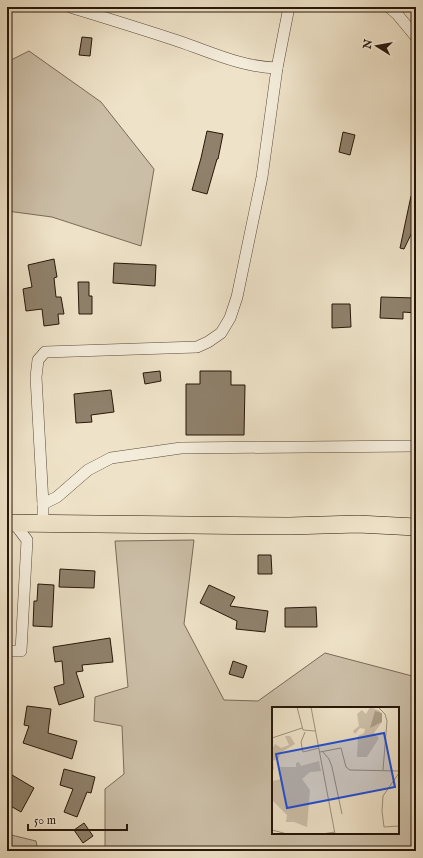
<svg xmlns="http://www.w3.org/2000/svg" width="423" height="858" viewBox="0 0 423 858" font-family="'IM FELL English',serif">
	<rect width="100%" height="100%" fill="#eee2c8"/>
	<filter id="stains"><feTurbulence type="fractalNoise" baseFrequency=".005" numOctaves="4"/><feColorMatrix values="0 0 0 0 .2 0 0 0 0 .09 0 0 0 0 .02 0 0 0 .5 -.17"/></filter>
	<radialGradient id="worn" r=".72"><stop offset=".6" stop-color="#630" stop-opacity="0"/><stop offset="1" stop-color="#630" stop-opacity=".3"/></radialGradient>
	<!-- green -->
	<g fill="#ccbfa8" stroke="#7a6b58" fill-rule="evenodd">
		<path d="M29,51L101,102L154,169L141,246L52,217L7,211V62Z"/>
		<path d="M194,540L184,624L224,700L258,701L325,653L416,677V851H178L170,847H105V789L124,774L122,726L94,721L95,697L128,687L115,541ZM273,708H398V833H273Z"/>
		<path d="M7,834L36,841L38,851H7Z"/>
	</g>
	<!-- building -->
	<g fill="#8f816c" stroke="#281709">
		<path d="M82,37L92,38L90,56L79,55Z"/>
		<path d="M207,131L223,134L218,159H217L207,194L192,190L201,158Z"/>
		<path d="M343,132L355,135L350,155L339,152Z"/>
		<path d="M411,196H416V224L404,249L400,248Z"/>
		<path d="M54,259L57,277L54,278L56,297H61L64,314H58L59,324L44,326L42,309L26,311L23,289L32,287L28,265Z"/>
		<path d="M114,263L156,265L155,286L113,283Z"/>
		<path d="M78,282H89V296H92V314H79Z"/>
		<path d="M381,297L416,298V313L403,312V319L380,318Z"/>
		<path d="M332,304H350L351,327L332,328Z"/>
		<path d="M160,371L161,381L145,384L143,373Z"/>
		<path d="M200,371H231V385H245L244,435H186V384H200Z"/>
		<path d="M111,390L114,412L91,415L92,422L76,423L74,394Z"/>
		<path d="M258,555H271L272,574H258Z"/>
		<path d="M60,569L95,571L94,588L59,587Z"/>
		<path d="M38,584L54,585L52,627L33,626L34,601H37Z"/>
		<path d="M209,585L235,597L230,606L268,611L265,632L236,629L237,621L200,603Z"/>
		<path d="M316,607L317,627H285V608Z"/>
		<path d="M110,638L113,662L82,665L83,671L76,672L84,697L59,705L54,687L64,684L62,661L55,662L53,647Z"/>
		<path d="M233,661L247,666L243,678L229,674Z"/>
		<path d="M27,706L51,709L48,733L77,741L72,759L23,743L29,726L24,725Z"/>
		<path d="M64,769L95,777L91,793L87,792L77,817L64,812L73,789L60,785Z"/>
		<path d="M7,772L34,788L21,812L7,804Z"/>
		<path d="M84,823L93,836L83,843L74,830Z"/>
	</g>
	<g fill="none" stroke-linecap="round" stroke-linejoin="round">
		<defs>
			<g id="street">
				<path d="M70,7C106,18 142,29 178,41C211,52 241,67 277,68"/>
				<path d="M389,7L397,14L416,37"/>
				<path d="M43,504L57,497L88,470L111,458L181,448L416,446"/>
				<path d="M43,523V504L36,377L38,360L45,352L197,347L208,342L221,333L230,318L237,297L262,177L277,68L289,7"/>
				<path d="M7,651H21L27,540L14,523"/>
			</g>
			<path id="primary" d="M7,523L289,526L358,524L416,527"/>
		</defs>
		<!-- street casing -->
		<use href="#street" stroke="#5a4a39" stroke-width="12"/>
		<!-- primary casing -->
		<use href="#primary" stroke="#281709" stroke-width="18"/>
		<!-- street -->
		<use href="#street" stroke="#f4ecdb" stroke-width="11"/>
		<!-- primary -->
		<use href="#primary" stroke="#eee2c8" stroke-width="17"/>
	</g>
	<!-- overview -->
	<g transform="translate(272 707)">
		<rect width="127" height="127" fill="#eee2c8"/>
		<path d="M98,0L108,4L104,18L110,15L102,26L107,31L95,50H85L86,29L92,26L93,22L88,21L83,27L81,24L87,19L85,7L90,3L94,7ZM13,29H18L23,37L8,46L7,51L1,54L2,62L0,63V43L3,37L9,41L17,38ZM47,54L49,64L38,65L30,72L38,83L35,120L22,115H14L15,108L0,93V74L9,72L8,60H24V56L27,55L29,59Z" fill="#ccbfa8"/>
		<path d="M103,4L110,6V15L98,21Z" fill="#ab9d87"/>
		<path fill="none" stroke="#9f917c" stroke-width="1" d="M25,0L31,23L43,24M39,0L63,127M106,0L113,7L115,14L111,63M33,25L29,35L31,45L47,41M0,31L30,21M50,44L57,52L60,60L70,107M48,45L69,41L74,60L78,63L127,64M127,66L111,89L110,104L112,120L127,119M0,123L15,127M50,127L63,125"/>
		<path fill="#1d4ed8" fill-opacity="0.15" stroke="#1d4ed8" stroke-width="2" d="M112,26L123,80L15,101L4,47Z"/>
		<rect width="127" height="127" fill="none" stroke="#281709" stroke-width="2"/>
	</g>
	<!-- margin -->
	<rect width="423" height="858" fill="none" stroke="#eee2c8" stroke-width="24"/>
	<rect x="8" y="8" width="407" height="842" fill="none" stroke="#281709" stroke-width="2"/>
	<rect x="12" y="12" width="399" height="834" fill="none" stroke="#281709"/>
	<!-- north arrow -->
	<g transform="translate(377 46) rotate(281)" stroke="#f4ecdb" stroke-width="3" paint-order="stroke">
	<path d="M0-3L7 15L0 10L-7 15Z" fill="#281709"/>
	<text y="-6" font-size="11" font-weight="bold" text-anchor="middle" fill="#281709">N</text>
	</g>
	<!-- scale -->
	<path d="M28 824v6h99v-6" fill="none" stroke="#281709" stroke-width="2"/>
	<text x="34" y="824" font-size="12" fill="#281709" stroke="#f4ecdb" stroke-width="3" paint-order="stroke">50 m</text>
	<rect width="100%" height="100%" filter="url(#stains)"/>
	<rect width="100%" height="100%" fill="url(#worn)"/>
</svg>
